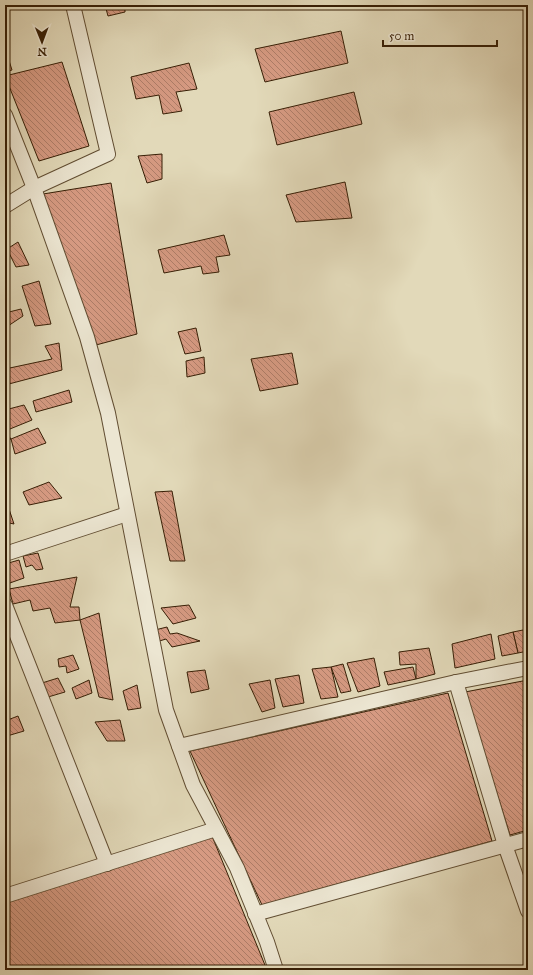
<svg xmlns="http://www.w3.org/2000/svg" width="533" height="975" viewBox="0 0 533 975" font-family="'IM FELL Great Primer',serif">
	<defs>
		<pattern id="building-back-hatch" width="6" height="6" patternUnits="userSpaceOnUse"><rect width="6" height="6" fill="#d69a82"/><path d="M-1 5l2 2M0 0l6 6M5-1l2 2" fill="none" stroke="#ae7d68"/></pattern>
	</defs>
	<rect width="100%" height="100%" fill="#e2d9b9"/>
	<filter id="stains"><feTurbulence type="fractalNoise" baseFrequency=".005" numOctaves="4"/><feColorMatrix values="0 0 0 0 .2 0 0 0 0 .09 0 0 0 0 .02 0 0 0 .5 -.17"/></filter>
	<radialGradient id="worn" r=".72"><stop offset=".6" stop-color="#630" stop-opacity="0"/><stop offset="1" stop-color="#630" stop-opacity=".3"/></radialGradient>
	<!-- building -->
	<g fill="url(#building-back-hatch)" stroke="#361e05">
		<path d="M105,5H125V12L108,16Z"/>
		<path d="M341,31L348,63L265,82L255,49Z"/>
		<path d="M5,48L12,70L5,72Z"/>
		<path d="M62,62L89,146L39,161L5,76Z"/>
		<path d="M189,63L197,89L176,92L182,111L163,114L159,95L136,99L131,77Z"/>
		<path d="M354,92L362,124L277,145L269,112Z"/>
		<path d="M162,154V179L147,183L138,156Z"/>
		<path d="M345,182L352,218L296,222L286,195Z"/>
		<path d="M111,183L137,334L96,345L43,194Z"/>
		<path d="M224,235L230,255L216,257L219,272L203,274L201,266L164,273L158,250Z"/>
		<path d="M18,242L29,265L16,267L7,249Z"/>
		<path d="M39,281L51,324L35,326L22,286Z"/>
		<path d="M21,309L23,316L5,328V313Z"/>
		<path d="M196,328L201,351L185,354L178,332Z"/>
		<path d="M59,343L62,370L5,385V369L52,359L45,346Z"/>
		<path d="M292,353L298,384L260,391L251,359Z"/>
		<path d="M204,357L205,373L187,377L186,361Z"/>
		<path d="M69,390L72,402L36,412L33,401Z"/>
		<path d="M24,405L32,420L5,431V410Z"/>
		<path d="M38,428L46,443L15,454L11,439Z"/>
		<path d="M5,431L11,439L5,441Z"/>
		<path d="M49,482L62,498L29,505L23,492Z"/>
		<path d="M172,491L185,561H170L155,492Z"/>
		<path d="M5,500H6L14,524L5,522Z"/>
		<path d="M38,553L43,569L36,570L32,565L26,567L23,556Z"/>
		<path d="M19,560L24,578L7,584L5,577V564Z"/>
		<path d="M77,577L70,607H79L80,620L55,623L50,608L33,611L30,600L13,604L9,589Z"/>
		<path d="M189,605L196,618L173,624L161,608Z"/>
		<path d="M99,613L113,700L99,697L80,620Z"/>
		<path d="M167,627L170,634L177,633L200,641L172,647L166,639L156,642L155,630Z"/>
		<path d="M528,629V651L518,653L513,632Z"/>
		<path d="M513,632L518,653L502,656L498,636Z"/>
		<path d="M491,634L495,659L455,668L452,644Z"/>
		<path d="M429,648L435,674L416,679V664L400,665L399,652Z"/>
		<path d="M73,655L79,669L67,673L66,666L59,667L58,659Z"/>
		<path d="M374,658L380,686L358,692L347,663Z"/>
		<path d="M343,664L351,691L341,693L331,667Z"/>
		<path d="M331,667L338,697L321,699L312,669Z"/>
		<path d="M413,667L416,679L388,685L384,672Z"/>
		<path d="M205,670L209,689L191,693L187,672Z"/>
		<path d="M299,675L304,703L283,707L275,679Z"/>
		<path d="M58,678L65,692L48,697L42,683Z"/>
		<path d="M89,680L92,693L76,699L72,688Z"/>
		<path d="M270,680L275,708L262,712L249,684Z"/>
		<path d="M528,680V830L510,835L465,692Z"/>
		<path d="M137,685L141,708L128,710L123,691Z"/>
		<path d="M448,693L492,841L262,905L190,751Z"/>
		<path d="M18,716L24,731L7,736L5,731V721Z"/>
		<path d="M120,720L125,741H107L95,722Z"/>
		<path d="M212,836L267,970H5V901Z"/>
	</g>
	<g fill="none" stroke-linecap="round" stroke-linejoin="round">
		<defs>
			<g id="street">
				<path d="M5,115L34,188L87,337L108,413L166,710L193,785L237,868L267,942L276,970"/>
				<path d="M5,206L34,188L108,154L73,5"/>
				<path d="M5,554L127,514"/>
				<path d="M5,605L107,864"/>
				<path d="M456,682L505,845L528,911"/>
				<path d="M179,746L456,682L528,668"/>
				<path d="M5,896L216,829"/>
				<path d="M255,914L528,839"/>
			</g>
		</defs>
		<!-- street casing -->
		<use href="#street" stroke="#614d32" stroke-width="16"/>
		<!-- street -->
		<use href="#street" stroke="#ece6d2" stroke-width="14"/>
	</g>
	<!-- margin -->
	<rect width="533" height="975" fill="none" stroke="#e2d9b9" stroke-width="20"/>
	<rect x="6" y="6" width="521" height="963" fill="none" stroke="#361e05" stroke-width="2"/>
	<rect x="10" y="10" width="513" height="955" fill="none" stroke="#361e05"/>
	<!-- north arrow -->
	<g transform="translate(42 42) rotate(179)" stroke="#ece6d2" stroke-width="3" paint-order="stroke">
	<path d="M0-3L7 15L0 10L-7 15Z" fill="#361e05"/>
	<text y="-6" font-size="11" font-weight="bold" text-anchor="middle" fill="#361e05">N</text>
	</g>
	<!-- scale -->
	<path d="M383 40v6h114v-6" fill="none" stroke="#361e05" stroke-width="2"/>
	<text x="389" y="40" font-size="12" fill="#361e05" stroke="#ece6d2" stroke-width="3" paint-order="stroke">50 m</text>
	<rect width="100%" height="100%" filter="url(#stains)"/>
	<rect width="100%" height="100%" fill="url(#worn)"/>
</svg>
